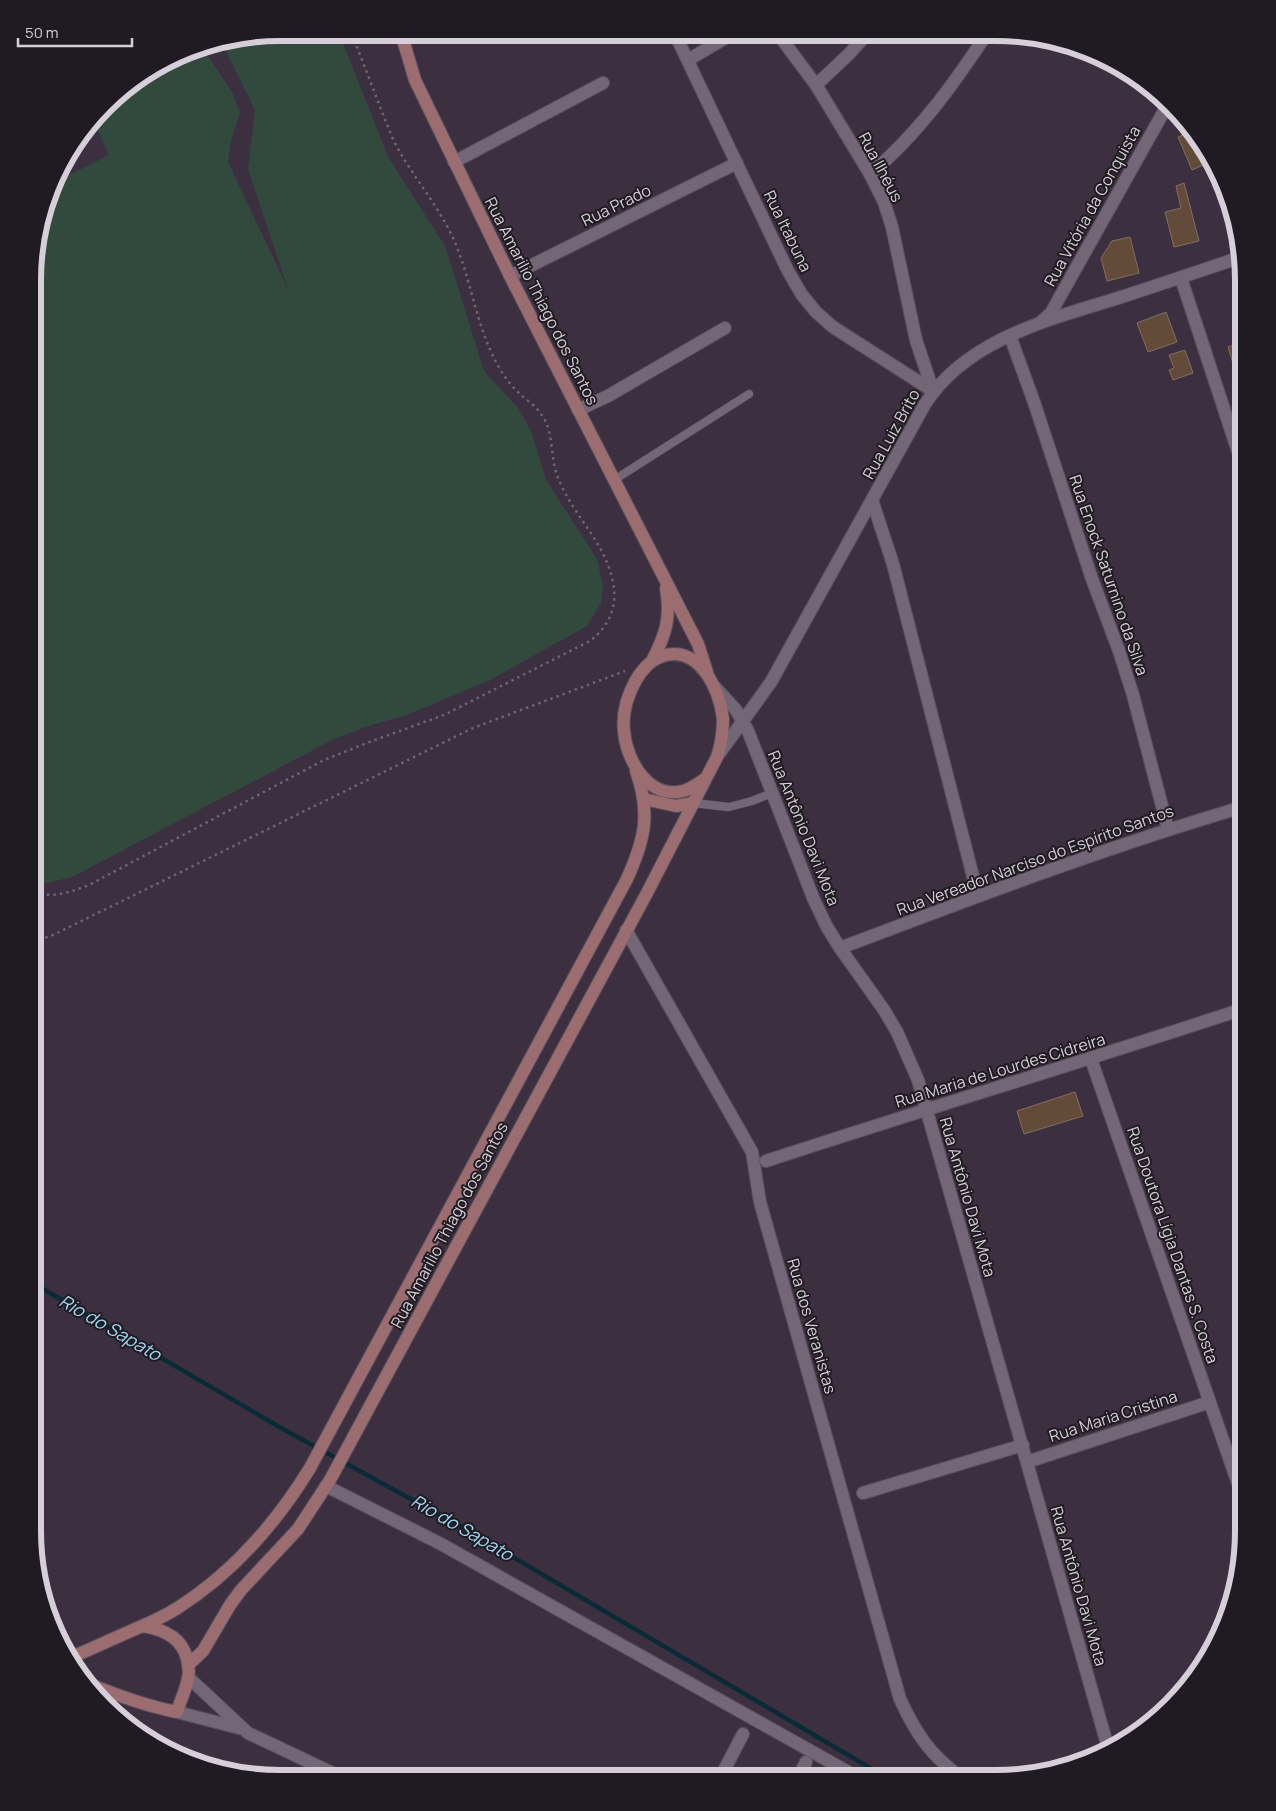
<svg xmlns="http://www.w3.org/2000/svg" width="1276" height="1811" viewBox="0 0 1276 1811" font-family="Manrope,sans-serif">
	<rect width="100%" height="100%" fill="#3c3040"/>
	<!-- green -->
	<path fill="#324a3e" d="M280,33H339L388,157L445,246L484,371L518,408L531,431L546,480L597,559L603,586L601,603L587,626L490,680L404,716L368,726L334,739L72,877L47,883L34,880L35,247L57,181L109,155L94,122L117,94L200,46L204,50L232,92L240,113L231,141L228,162L288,289L248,169L255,110L227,53L220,42Z"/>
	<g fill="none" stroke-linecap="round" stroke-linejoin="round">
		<!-- stream -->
		<path stroke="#0a2a36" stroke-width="4.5" d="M33,1283L283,1429L462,1527L887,1778"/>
	</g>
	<!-- building -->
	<g fill="#624b38" stroke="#816f60">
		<path d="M1192,131L1212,161L1192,170L1178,137Z"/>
		<path d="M1184,183L1199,241L1174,247L1165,212L1181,208L1176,186Z"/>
		<path d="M1130,237L1139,273L1107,281L1101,258L1112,241Z"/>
		<path d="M1166,312L1177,342L1148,352L1137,323Z"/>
		<path d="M1243,342V368L1235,370L1228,347Z"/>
		<path d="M1185,350L1193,373L1173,380L1169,370L1174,368L1169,355Z"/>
		<path d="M1075,1092L1083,1116L1024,1134L1017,1111Z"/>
	</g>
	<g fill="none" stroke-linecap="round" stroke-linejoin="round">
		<defs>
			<g id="service">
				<path d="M614,480L749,394"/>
				<path d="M693,803L729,807L752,801L772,793"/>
			</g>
			<g id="minor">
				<path d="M675,34L788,271L802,295L816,312L833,327L933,391"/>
				<path d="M778,34L816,85L870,174L884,202L892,227L916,340L933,391"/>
				<path d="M688,60L732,34"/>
				<path d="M816,85L848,55L867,34"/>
				<path d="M454,162L603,83"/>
				<path d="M870,174C917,135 953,85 986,35"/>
				<path d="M510,276L737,163"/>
				<path d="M1181,278L1243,467"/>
				<path d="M1041,322L1051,313L1057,302L1168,104"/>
				<path d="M1010,336L1034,402L1092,579L1119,651L1133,695L1168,829"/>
				<path d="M578,410L608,396L725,328"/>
				<path d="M872,500L893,564L978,896"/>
				<path d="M715,687L736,710L748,731L814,900L827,927L840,948L884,1010L897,1032L918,1080L1109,1751"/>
				<path d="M719,754L771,682L925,404C967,339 1048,320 1118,298C1159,285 1200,271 1241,257"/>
				<path d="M626,930L752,1152L760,1202L900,1699C916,1734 931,1756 962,1778"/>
				<path d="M840,948C973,898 1106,847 1243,807"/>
				<path d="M1091,1059L1243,1498"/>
				<path d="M766,1161C925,1109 1085,1061 1243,1009"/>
				<path d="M1027,1462L1210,1402"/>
				<path d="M326,1486L441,1544L859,1778"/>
				<path d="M863,1493L1023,1445"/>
				<path d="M720,1778L743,1734"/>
				<path d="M798,1778L806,1762"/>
			</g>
			<g id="tertiary">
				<path d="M189,1678L248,1733L341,1777"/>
				<path d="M177,1712L239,1728"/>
			</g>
			<g id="secondary">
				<path d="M401,33L415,80L510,276L698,644L707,672"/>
				<path d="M653,659C666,634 671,617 666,588"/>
				<path d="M644,799L676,806L693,803"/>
				<path d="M142,1626C154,1621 166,1615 176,1609C233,1573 275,1525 310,1468L627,879C645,839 651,813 636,771"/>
				<path d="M70,1658L142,1626C163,1629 182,1637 187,1659C188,1665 190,1672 188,1678C186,1690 180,1701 177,1712C145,1706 116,1695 87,1683"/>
				<path d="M188,1665L203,1651L230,1605L241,1590L298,1529L330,1480L647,893L717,757C721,745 723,732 723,719C720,689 698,642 660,657C649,661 642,670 636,680C627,696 622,713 624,731C626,760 649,800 683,791C691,789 699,783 706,778"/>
			</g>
		</defs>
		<!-- service casing -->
		<use href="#service" stroke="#594f5c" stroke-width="9"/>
		<!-- minor casing -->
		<use href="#minor" stroke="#594f5c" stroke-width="14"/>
		<!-- tertiary casing -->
		<use href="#tertiary" stroke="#594f5c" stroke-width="14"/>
		<!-- secondary casing -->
		<use href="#secondary" stroke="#594f5c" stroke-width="14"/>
		<!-- path -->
		<g stroke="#6e6472" stroke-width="2.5" stroke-dasharray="2.5 4" stroke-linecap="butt">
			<path d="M34,893C54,898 71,892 89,885L324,760L372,741L444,715L590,641C609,626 618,607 613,582C605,541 571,514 557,475C550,456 554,430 541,414C536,406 526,400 519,393C509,384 501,372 495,360C475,321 471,278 453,238C438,205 413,177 396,145C391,136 388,126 384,117C373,89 363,61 351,33"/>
			<path d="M33,942L53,935L473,728L625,671"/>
		</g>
		<!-- service -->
		<use href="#service" stroke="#736677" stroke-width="8"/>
		<!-- minor -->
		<use href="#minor" stroke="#736677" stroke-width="12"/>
		<!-- tertiary -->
		<use href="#tertiary" stroke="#736677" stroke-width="12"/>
		<!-- secondary -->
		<use href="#secondary" stroke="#9b6d70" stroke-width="12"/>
	</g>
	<g text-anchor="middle" stroke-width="4" stroke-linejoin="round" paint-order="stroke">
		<!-- street labels -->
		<g font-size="16" fill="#d6cfd9" stroke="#201b22">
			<text transform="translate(881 167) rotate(62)" y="6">Rua Ilhéus</text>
			<text transform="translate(616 205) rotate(-26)" y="6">Rua Prado</text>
			<text transform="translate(1092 206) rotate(-61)" y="6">Rua Vitória da Conquista</text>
			<text transform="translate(788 231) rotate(64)" y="6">Rua Itabuna</text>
			<text transform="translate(542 301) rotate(63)" y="6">Rua Amarilio Thiago dos Santos</text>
			<text transform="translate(891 434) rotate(-61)" y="6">Rua Luiz Brito</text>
			<text transform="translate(1109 575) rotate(71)" y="6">Rua Enock Saturnino da Silva</text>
			<text transform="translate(804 828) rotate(68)" y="6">Rua Antônio Davi Mota</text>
			<text transform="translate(1035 860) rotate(-20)" y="6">Rua Vereador Narciso do Espírito Santos</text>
			<text transform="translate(1000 1070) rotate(-17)" y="6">Rua Maria de Lourdes Cidreira</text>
			<text transform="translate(968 1197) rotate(74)" y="6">Rua Antônio Davi Mota</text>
			<text transform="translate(449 1225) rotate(-62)" y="6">Rua Amarilio Thiago dos Santos</text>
			<text transform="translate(1173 1245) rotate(71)" y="6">Rua Doutora Lígia Dantas S. Costa</text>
			<text transform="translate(812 1326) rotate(74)" y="6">Rua dos Veranistas</text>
			<text transform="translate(1113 1416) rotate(-18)" y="6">Rua Maria Cristina</text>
			<text transform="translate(1079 1586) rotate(74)" y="6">Rua Antônio Davi Mota</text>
		</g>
		<!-- water labels -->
		<g font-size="18" font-style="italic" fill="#9bd9f3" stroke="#201b22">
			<text transform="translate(110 1328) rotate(30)" y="6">Rio do Sapato</text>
			<text transform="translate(462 1528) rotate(30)" y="6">Rio do Sapato</text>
		</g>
	</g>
	<!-- crop -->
	<path d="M0 0H1276V1811H0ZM280 41H996A239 239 0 0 1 1235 280V1531A239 239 0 0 1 996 1770H280A239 239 0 0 1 41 1531V280A239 239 0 0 1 280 41Z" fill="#201b22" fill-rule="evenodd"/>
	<path fill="none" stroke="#d6cfd9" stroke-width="6" d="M280 41H996A239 239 0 0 1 1235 280V1531A239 239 0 0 1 996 1770H280A239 239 0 0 1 41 1531V280A239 239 0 0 1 280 41Z"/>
	<!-- scale -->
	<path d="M18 38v8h114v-8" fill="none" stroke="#d6cfd9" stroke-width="2.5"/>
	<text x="25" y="38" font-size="15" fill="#d6cfd9" stroke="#201b22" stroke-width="4" paint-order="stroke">50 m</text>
</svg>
